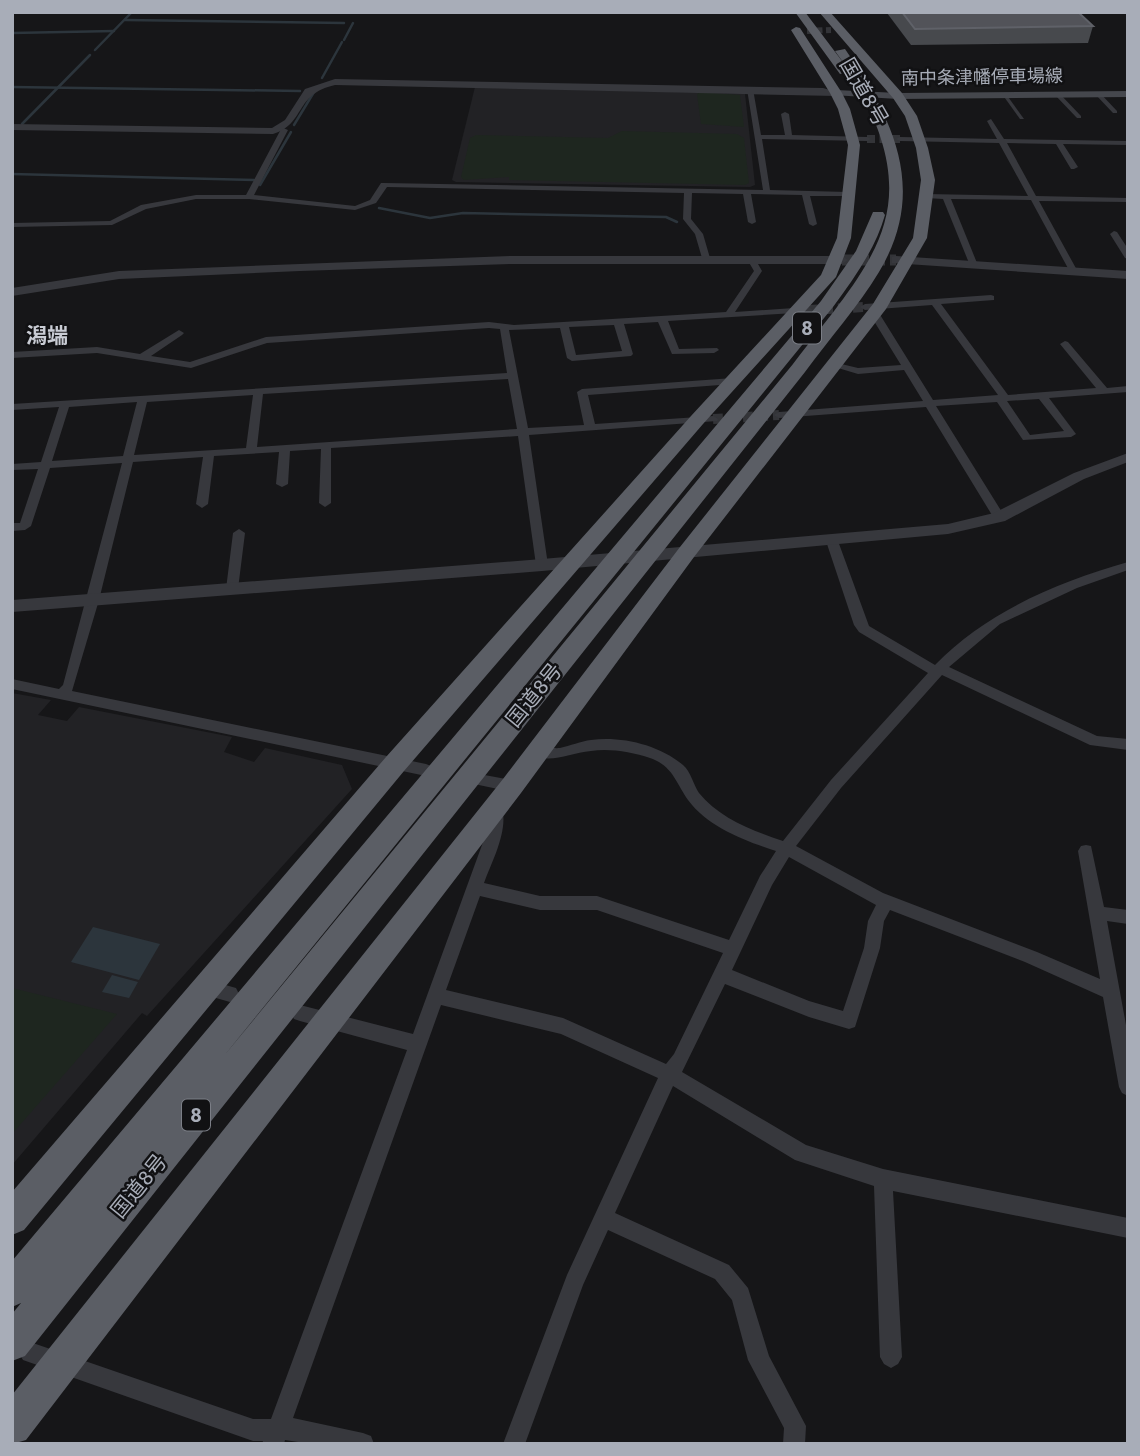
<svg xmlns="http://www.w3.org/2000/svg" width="1140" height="1456" viewBox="0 0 1140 1456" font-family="'Fira Sans','Noto Sans JP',sans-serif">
	<rect width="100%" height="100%" fill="#161618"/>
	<!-- built -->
	<g fill="#222225">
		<path d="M475,87L745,94L755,185L750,187L456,182L452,180Z"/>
		<path d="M12,693L51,700L38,715L67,721L79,707L232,737L224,752L254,762L265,748L342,765L352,789L147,1016L142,1013L12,1165Z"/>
	</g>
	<!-- green -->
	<g fill="#1e261f">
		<path d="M700,92L740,95L744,127L701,124L697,94Z"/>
		<path d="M622,131L737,134L744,138L749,183L745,185L509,180V177L464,180L461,177L470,138L476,135L608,138Z"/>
		<path d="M12,988L117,1014L12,1134Z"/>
	</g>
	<!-- water -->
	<g fill="#2c353c">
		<path d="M93,927L160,944L139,980L71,962Z"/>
		<path d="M112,975L138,982L129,998L102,992Z"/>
	</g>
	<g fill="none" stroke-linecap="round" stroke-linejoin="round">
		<!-- stream -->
		<g stroke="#2c353c" stroke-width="2.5">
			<path d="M125,20L344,23"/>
			<path d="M12,33L114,31"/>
			<path d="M344,40L353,23"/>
			<path d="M95,50L132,12"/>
			<path d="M322,78L342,42"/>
			<path d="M12,87L300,91"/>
			<path d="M22,124L90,55"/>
			<path d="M294,125L314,92"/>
			<path d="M12,174L254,180"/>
			<path d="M260,185L291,132"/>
			<path d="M379,208L430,218L463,213L666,217L677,222"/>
		</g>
		<!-- minor-tunnel-far2 -->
		<path stroke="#333438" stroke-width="6" stroke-dasharray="6 3.5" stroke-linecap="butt" d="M807,31L831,30"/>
		<!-- minor-tunnel-far1 -->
		<path stroke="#333438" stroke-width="8" stroke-dasharray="8 4.5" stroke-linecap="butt" d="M867,139H900"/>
		<!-- minor-tunnel -->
		<g stroke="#333438" stroke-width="10" stroke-dasharray="10 5" stroke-linecap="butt">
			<path d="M808,310L865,307"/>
			<path d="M713,419L779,415"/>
		</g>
		<!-- tertiary-tunnel -->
		<path stroke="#333438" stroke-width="11" stroke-dasharray="11 5" stroke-linecap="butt" d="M842,260H896"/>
		<!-- minor -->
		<g fill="#37383d" fill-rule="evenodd">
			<path d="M750,87L753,89L761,135H785L781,114L785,112L789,114L792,135L867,137L871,139L867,141L762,139L770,190L848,192L852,194L848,196H810L817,224L813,226L809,224L802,195L751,194L756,222L752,224L748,222L743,194L692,193L691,219L703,234L710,258L706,261L702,258L695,234L683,219L684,193L387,187L376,203L355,210L249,199H196L146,209L112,225L12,227V223L110,221L141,205L196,195H246L280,131L277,129L281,127L288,130L254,195L355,206L370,200L381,183H384L763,190L747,89Z"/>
			<path d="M1095,92H1099L1117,111V113H1113L1095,94Z"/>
			<path d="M1055,93H1059L1081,116V118H1077L1055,95Z"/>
			<path d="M1002,94H1006L1024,119H1020Z"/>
			<path d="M991,119L1004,139L1128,141V145L1063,144L1078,167L1074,169H1071L1056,144L1007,143L1036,196L1128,198V202L1039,201L1078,272L1077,274L1070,272L1031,200L951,199L977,263L973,266L969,263L943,199L926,198L922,196L926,194L1028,196L999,143L900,141L896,139L900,137L997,139L987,121Z"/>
			<path d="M1114,231L1117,232L1128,249V259L1125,258L1110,234Z"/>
			<path d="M751,256L754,257L762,271L735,312L808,307L813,310L811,312L668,321L679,349L717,348L719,350L714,353L672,354L658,322L624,324L633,354L631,356L572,361L567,358L560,328L509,330L528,428L584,425L577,392L582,389L733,378L738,381L733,384L588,395L595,424L713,416L718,419L717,421L529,435L548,565L546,568H538L536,565L518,436L331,448V503L325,507L319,503L321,449L290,451L288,484L282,487L276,484L279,452L214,456L208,504L202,508L196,504L203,457L133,462L99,600L72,691L426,764L431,766L433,770L431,774L426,776L12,689V679L59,689L63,685L122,463L50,468L31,526L25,530L12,531V523H20L38,469L12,470V464L41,462L59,407L12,410V404L507,373L500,329L489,328L267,343L191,368L97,353L12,358V352L97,347L140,354L179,330L184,333L182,335L151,356L190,362L266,337L489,322L514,325L726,312L754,271L747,259ZM614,325L622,351L576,355L569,327ZM508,379L517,429L257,447L263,394ZM253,395L246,448L134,455L147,402ZM137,402L123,456L52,461L69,407Z"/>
			<path d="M991,295L994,296V300L941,304L1008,395L1096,388L1060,344L1065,341L1068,342L1107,388L1128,386V392L1049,398L1076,434L1071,437L1023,440L997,402L936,406L1005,517L1003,520H995L926,407L779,418L774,415L779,412L923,401L904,370L858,374L828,365L833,362L858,368L901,365L869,313L874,310L879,313L933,400L998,395L932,305L865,310L860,307L865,304ZM1039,399L1064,431L1030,435L1007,401Z"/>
			<path d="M239,529L245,533L238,589L232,593L226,589L233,533Z"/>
			<path d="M832,537L838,541L869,626L935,665C986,612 1058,582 1128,562V570L1077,588L1000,624L949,667L1097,736L1128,739V750L1090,745L942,675L841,788L796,846L883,893L1037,952L1100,979L1078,851L1081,846L1086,845L1091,846L1104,907L1128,910V924L1107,921L1128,1036V1096L1122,1093L1119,1087L1103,997L1025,962L890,910L884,921L880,948L855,1027L849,1029L809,1017L725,984L682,1072L806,1145L883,1169L1128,1218V1238L893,1191L902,1357L898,1364L891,1368L884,1364L880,1357L874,1186L795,1160L673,1086L615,1213L729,1265L748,1288L769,1356L806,1426L805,1444H783L784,1428L748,1360L732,1300L715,1279L608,1230L583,1285L525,1444H503L567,1275L658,1078L561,1034L441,1005L293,1418L363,1433L371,1436L374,1444H311L285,1440L284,1444H262L263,1441H253L23,1360L19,1353L23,1346L30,1342L253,1419H271L407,1050L300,1021L294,1019L291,1013L294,1007L300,1005L413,1034L486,834L491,805L496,803L501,805C510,828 492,861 484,883L540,896H597L729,940L760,876L776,851C745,841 708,827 688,800C676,783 673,766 650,758C632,752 609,748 591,751C570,753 554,763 533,756L531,752L533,748C542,745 551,749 560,748C570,746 581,741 591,740C622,736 659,745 683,765C691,772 693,784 699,793C719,818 753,831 783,841L831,780L928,673L859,632L854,625L826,541ZM789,857L876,905L868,921L864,948L843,1011L809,1001L732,970L772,885ZM480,896L540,910H597L723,953L674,1054L666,1064L563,1018L446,990Z"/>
			<path d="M479,774L512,780L517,782L519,786L517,790L512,792L474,784L472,780L474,776Z"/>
			<path d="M208,980L236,988L239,994L236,1000L230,1002L202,994L200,988L202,982Z"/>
		</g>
		<!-- tertiary -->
		<g fill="#37383d" fill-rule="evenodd">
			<path d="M335,79L823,88L841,93L836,96L335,85C294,94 306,124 273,134L12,130V124L272,128L285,120L305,89Z"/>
			<path d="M510,256H842L848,260L842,264H510L300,271L119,279L12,296V288L119,271Z"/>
			<path d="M896,256L1128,271V279L892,263V257Z"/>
			<path d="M1128,453V462L1084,479L1005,521L948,534L542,571L12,612V600L542,559L948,524L994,513L1074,473Z"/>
		</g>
		<!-- secondary -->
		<path fill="#45474d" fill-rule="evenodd" d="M836,90L898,93L1128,91V97L898,99L832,95V91Z"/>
		<!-- trunk -->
		<g fill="#5b5e65" fill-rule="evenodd">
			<path d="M795,12H805L848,69L835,51L845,49C894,120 928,190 879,272C858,307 829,339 805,372L25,1356L12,1361V1314L21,1303L12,1307V1261L821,301L856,251L873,212H883L885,215C875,250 854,278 833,307L223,1057L793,364C874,258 929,211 853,77L850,72L840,74Z"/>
			<path d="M819,12H830L902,93L917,116L928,148L935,180L927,238L886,309L694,557L521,793L26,1440L12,1444V1395L503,779L680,547L873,304L913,238L921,180L916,148L905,116L893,98Z"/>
			<path d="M796,27L800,28L842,93L850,109L860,145L851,238L836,277L703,424L404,771L24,1230L12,1235V1192L386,757L691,416L821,275L837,238L848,145L838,109L830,93L791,30Z"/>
		</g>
	</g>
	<!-- wall -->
	<path fill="#47494d" d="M1078,12L1093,26L1088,43L911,45L887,13Z"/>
	<!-- building -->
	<path fill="#525359" stroke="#5f6168" stroke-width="2" d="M902,12H1078L1093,26L915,29Z"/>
	<g text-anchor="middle" stroke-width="5" stroke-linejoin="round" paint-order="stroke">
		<!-- far-street labels -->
		<g font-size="18" fill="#a8adb8" stroke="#111113">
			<text transform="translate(982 77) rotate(-1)" y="6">南中条津幡停車場線</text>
		</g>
		<!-- shield labels -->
		<g fill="#111113" stroke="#7b7e86" stroke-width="2">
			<rect x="793" y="312.5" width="28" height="31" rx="5"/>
			<rect x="182" y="1099.5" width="28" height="31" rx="5"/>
		</g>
		<g font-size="19" font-weight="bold" fill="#a8adb8">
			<text x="807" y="335">8</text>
			<text x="196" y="1122">8</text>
		</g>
		<!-- street labels -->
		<g font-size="21" fill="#a8adb8" stroke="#111113">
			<text transform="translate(864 92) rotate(60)" y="7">国道8号</text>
			<text transform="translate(534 695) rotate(-51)" y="7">国道8号</text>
			<text transform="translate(139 1186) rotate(-51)" y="7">国道8号</text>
		</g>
		<!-- far-quarter labels -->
		<g font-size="21" font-weight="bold" fill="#c9ccd4" stroke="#111113">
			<text x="47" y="343">潟端</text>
		</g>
	</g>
	<!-- border -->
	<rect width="1140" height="1456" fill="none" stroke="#a8adb8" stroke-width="28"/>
</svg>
